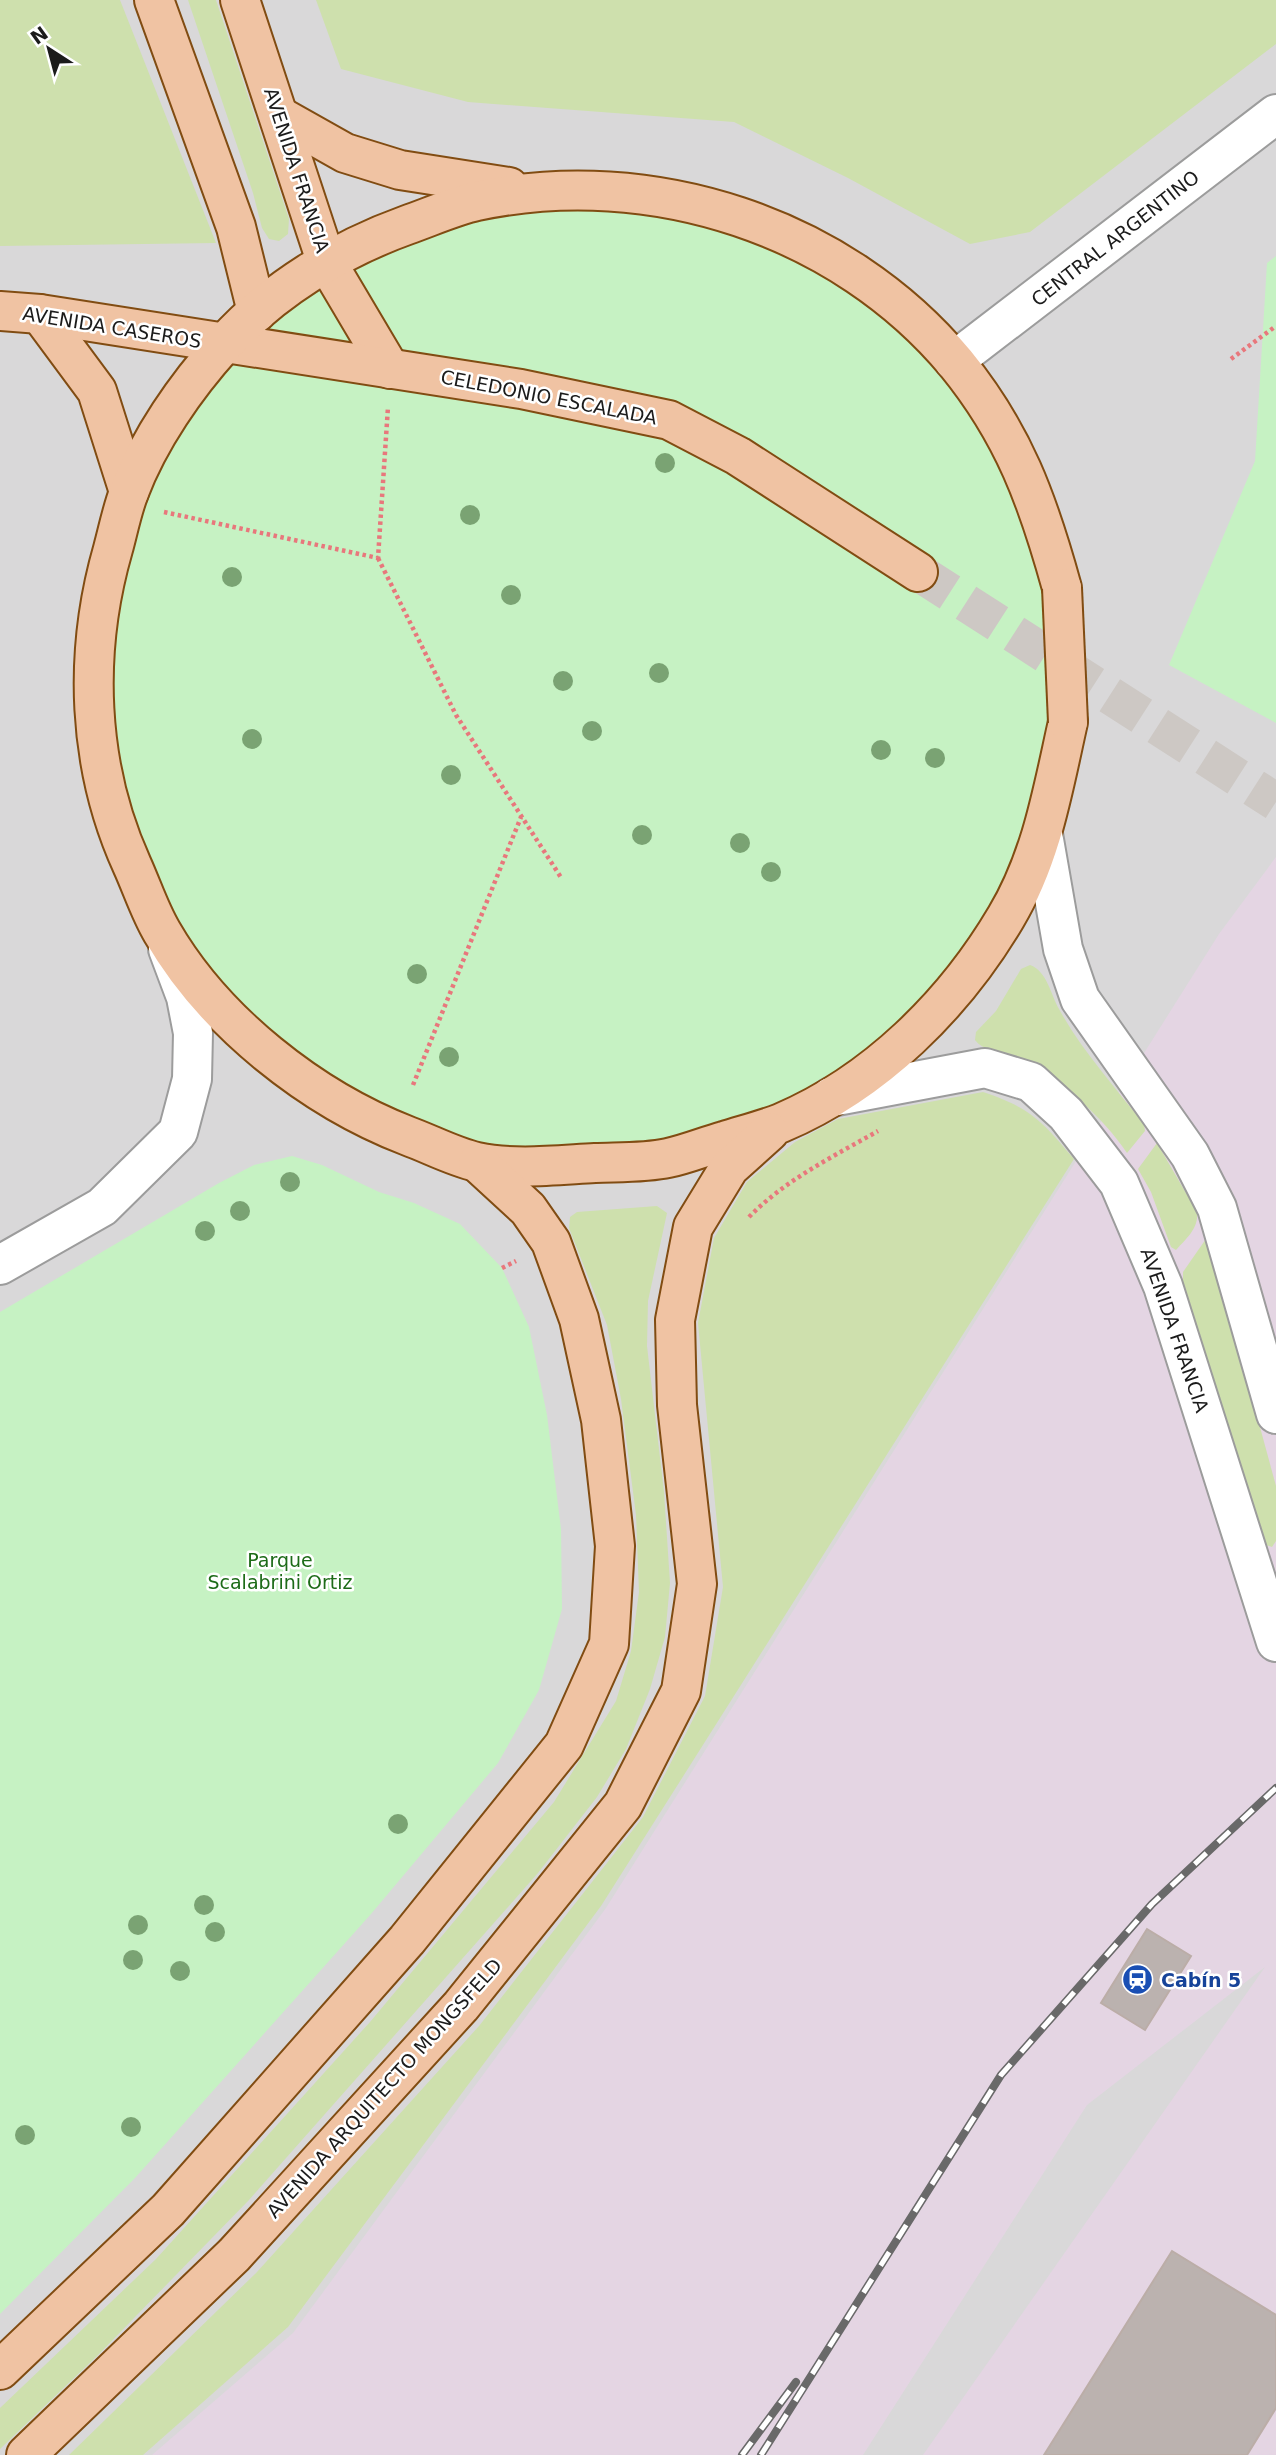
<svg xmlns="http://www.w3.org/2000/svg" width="1276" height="2455" viewBox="0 0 1276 2455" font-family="'DejaVu Sans',sans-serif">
	<rect width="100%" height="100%" fill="#ece7e2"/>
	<!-- residential -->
	<rect fill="#d9d8d9" x="0" y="0" width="1276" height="2455"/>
	<!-- industrial -->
	<path fill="#e4d5e3" d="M1276,857V2455H923L1265,1967L1087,2105L863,2455H152L293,2333L606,1908L1219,934Z"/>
	<!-- grass -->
	<g fill="#cee0ad">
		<path d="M0,0H120L216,243L0,246Z"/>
		<path d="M188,0H216L289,219L288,234L279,241L269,239L262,228L253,193Z"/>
		<path d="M316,0H1276V44L1030,232L970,244L848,178L734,122L468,102L341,69Z"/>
		<path d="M1030,965C1047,971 1051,995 1059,1009C1082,1051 1115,1087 1144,1124L1145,1131L1127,1153C1102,1116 1063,1082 1024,1062C1009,1055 985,1053 975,1040L976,1032L996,1011L1021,969Z"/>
		<path d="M983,1092C1031,1108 1042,1121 1074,1159L601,1906L288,2327L143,2455H69L257,2272L479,2026L643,1817L705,1696L723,1587L698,1323L714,1238L747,1182L795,1142L838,1119Z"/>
		<path d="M1157,1143L1197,1212C1199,1228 1186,1239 1176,1250L1171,1247L1151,1192L1138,1169Z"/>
		<path d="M657,1206L667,1213L648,1301L647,1346L664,1492L670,1583L665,1637L650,1689L626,1749L597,1797L538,1873L249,2200L98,2355L0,2449V2408L156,2259L370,2022L554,1802L616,1701L631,1651L639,1592L636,1515L621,1399L607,1325L569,1228L570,1217L577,1212Z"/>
		<path d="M1208,1236L1276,1486V1541L1272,1547L1266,1545L1183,1282V1272Z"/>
	</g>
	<!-- park -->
	<g fill="#c6f2c3">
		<circle cx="580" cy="679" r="480"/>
		<path d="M1276,256V723L1169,665L1255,461L1267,263Z"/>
		<path d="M292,1156L322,1165L379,1192L414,1203L460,1224L502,1268L529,1327L547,1415L561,1529L562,1609L539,1690L498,1763L371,1914L135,2178L0,2314V1312L219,1183L254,1165Z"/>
	</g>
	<!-- building -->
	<g fill="#bbb2af" stroke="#bbada7" stroke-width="2">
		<path d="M1147,1929L1191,1956L1145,2030L1101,2003Z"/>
		<path d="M1172,2251L1276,2315V2408L1247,2455H1044Z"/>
	</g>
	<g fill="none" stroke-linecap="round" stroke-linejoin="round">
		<!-- major-tunnel -->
		<path stroke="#cdc8c4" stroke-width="38" stroke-dasharray="38 19" stroke-linecap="butt" d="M918,572L1276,802"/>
		<defs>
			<g id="minor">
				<path d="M954,361L1276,114"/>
				<path d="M1043,834L1063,949L1080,999L1190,1155L1217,1208L1276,1414"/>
				<path d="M831,1097L985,1068L1031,1082L1066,1114L1119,1183L1163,1286L1276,1642"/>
				<path d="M0,1265L102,1207L178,1132L192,1079L193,1033L186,997L168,949"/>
			</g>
			<g id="major">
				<path d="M154,0L236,227L257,312"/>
				<path d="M240,0L326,261L390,369"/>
				<path d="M281,117L345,153L400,170L509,187"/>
				<path d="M0,311L40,314L521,389L669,420L738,456L918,572"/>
				<path d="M40,314L97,391L129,492"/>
				<path d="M1062,588C1038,501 1014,434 956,363C842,226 651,164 477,201C454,206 430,217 407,225C340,249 272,290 224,344C186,386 149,439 129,492C122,510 118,531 113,549C83,653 87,766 132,865C142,887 150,912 162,932C214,1022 312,1099 408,1136C430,1144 454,1157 477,1162C514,1170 557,1165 595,1163C618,1162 645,1163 668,1158C687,1154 706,1146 724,1141C743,1135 763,1130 781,1123C875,1083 954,1005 1006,917C1042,857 1053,789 1068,722"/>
				<path d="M0,2370L168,2210L407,1940L564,1745L609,1644L615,1546L601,1420L579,1319L551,1242L528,1209L478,1163"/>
				<path d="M26,2455L234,2255L461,2006L623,1805L681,1691L697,1584L677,1405L675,1320L693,1227L729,1168L769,1132"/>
			</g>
		</defs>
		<!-- minor casing -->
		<use href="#minor" stroke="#9c9c9c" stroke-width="42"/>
		<!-- major casing -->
		<use href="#major" stroke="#814c12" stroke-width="42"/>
		<!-- path -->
		<g stroke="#e8777c" stroke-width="4.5" stroke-dasharray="3.5 3.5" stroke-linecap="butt">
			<path d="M1231,359L1276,326"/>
			<path d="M164,512L378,558L388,407"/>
			<path d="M378,558L456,715L562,879"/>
			<path d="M413,1085L521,817"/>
			<path d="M749,1217C785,1180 834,1156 878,1131"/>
			<path d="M502,1268L516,1261"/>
		</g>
		<!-- minor -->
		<use href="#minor" stroke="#fff" stroke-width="38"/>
		<!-- major -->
		<use href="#major" stroke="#f0c3a3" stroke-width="38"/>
		<defs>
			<g id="rail">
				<path d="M742,2455L796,2382"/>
				<path d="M761,2455L1001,2075L1152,1904L1276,1788"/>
			</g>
		</defs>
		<!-- rail casing -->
		<use href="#rail" stroke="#696969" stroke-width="8"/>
		<!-- rail -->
		<use href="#rail" stroke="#fff" stroke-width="5" stroke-dasharray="16" stroke-linecap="butt"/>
		<defs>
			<path id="major-bridge" d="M1062,588L1068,722"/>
		</defs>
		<!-- major-bridge casing -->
		<use href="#major-bridge" stroke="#814c12" stroke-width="42" stroke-linecap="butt"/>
		<!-- major-bridge -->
		<use href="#major-bridge" stroke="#f0c3a3" stroke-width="38"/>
	</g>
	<!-- trees -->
	<g fill="#7aa373">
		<circle cx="665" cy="463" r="10"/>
		<circle cx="470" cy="515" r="10"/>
		<circle cx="232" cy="577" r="10"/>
		<circle cx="511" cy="595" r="10"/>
		<circle cx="659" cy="673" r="10"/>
		<circle cx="563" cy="681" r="10"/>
		<circle cx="592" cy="731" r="10"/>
		<circle cx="252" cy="739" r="10"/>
		<circle cx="881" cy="750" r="10"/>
		<circle cx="935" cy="758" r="10"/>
		<circle cx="451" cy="775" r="10"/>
		<circle cx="642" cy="835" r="10"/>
		<circle cx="740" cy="843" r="10"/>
		<circle cx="771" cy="872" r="10"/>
		<circle cx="417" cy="974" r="10"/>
		<circle cx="449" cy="1057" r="10"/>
		<circle cx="290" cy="1182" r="10"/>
		<circle cx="240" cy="1211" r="10"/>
		<circle cx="205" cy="1231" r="10"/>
		<circle cx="398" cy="1824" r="10"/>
		<circle cx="204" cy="1905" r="10"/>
		<circle cx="138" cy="1925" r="10"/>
		<circle cx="215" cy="1932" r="10"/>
		<circle cx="133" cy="1960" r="10"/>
		<circle cx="180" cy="1971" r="10"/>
		<circle cx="131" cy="2127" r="10"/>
		<circle cx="25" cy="2135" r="10"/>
	</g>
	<!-- icons -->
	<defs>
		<symbol id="station-disc" viewBox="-11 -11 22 22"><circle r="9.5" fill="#1a4fb4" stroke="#fff"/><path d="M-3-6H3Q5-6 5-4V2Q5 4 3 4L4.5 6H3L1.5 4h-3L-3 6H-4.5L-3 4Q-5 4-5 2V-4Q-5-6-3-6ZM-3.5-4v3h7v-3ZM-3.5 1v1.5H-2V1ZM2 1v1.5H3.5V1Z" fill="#fff"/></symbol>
	</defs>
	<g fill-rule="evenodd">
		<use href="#station-disc" x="1120" y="1962" width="35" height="35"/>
	</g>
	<g text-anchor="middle" stroke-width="5" stroke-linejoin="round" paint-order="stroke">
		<!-- street labels -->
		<g font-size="19" fill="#1b1b1b" stroke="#fff">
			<text transform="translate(297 170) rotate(72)" y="7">AVENIDA FRANCIA</text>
			<text transform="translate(1115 238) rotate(-38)" y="7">CENTRAL ARGENTINO</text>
			<text transform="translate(112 327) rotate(9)" y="7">AVENIDA CASEROS</text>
			<text transform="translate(549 397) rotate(11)" y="7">CELEDONIO ESCALADA</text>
			<text transform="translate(1175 1330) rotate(71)" y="7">AVENIDA FRANCIA</text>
			<text transform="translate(384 2088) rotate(-48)" y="7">AVENIDA ARQUITECTO MONGSFELD</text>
		</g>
		<!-- park labels -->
		<g font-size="19" fill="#1d6b18" stroke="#fff">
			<text x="280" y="1567">Parque<tspan x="280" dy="22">Scalabrini Ortiz</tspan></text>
		</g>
		<!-- transit labels -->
		<g font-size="19" font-weight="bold" fill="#164399" stroke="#fff" text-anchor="start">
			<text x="1161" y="1987">Cabín 5</text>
		</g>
	</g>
	<!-- north arrow -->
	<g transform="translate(49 49) rotate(324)" stroke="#ffffff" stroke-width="5" paint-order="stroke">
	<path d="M0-5L12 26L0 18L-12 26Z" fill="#1b1b1b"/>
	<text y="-10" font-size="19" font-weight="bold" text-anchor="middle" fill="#1b1b1b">N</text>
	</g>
</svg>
